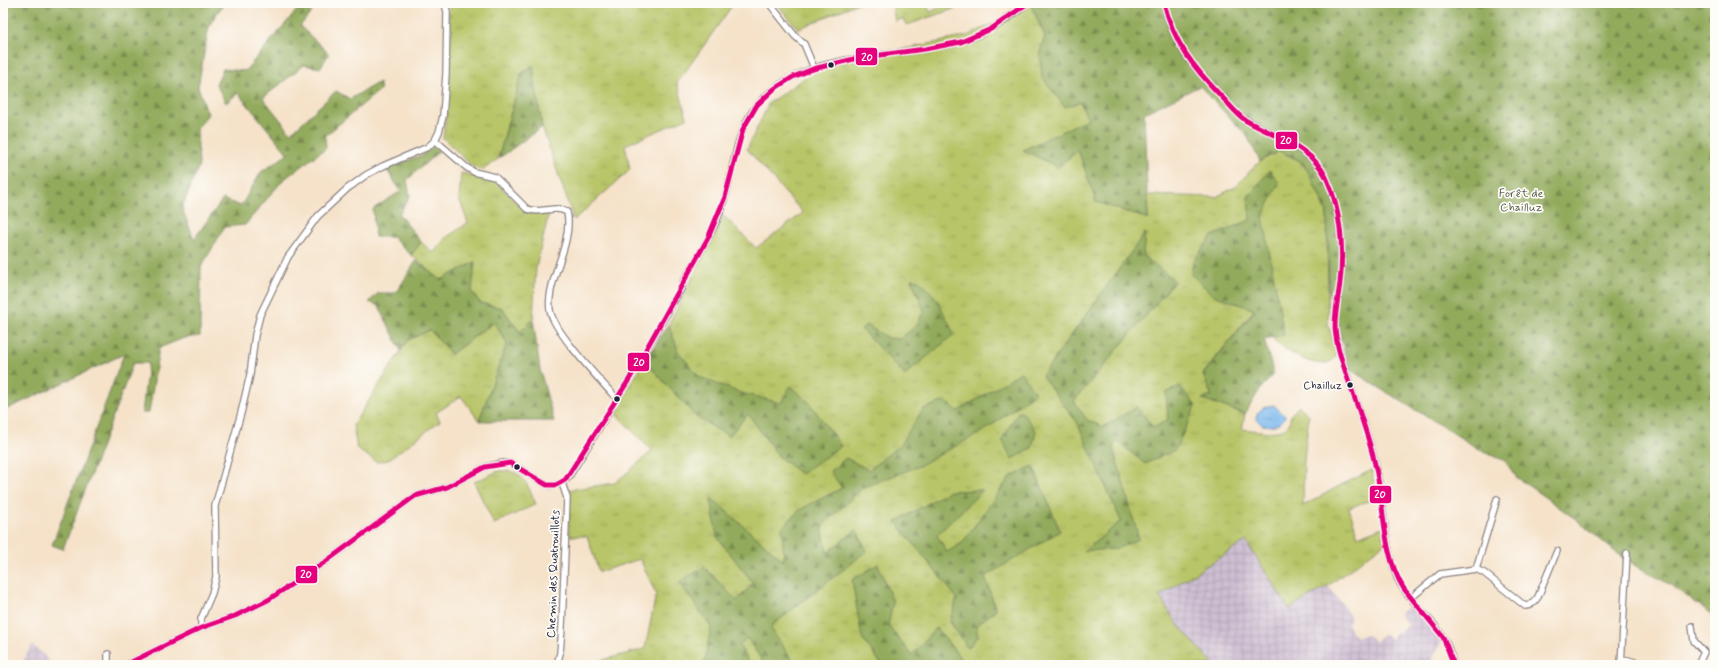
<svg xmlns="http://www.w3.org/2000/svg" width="1718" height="668" viewBox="0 0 1718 668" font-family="Mynerve,sans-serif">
	<defs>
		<pattern id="industrial-grid" width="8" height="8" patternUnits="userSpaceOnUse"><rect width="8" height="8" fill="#cebed2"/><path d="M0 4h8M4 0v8" fill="none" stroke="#b1a3b5"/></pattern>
		<pattern id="grass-tufts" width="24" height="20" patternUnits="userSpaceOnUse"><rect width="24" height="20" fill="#b8c567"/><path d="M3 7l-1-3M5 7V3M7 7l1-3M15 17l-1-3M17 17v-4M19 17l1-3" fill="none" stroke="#9ea95a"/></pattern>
		<pattern id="forest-firs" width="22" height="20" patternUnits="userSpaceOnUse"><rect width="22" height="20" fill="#92aa5c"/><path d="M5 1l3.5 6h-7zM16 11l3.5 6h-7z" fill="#778a4d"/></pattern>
		<pattern id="water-ripples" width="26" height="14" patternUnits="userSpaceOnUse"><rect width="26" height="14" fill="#79b8ed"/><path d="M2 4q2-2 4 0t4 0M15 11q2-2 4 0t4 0" fill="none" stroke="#6395c1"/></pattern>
	</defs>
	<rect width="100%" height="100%" fill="#fdfcf7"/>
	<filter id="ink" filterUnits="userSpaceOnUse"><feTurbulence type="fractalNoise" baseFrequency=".025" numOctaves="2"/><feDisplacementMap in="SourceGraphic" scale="8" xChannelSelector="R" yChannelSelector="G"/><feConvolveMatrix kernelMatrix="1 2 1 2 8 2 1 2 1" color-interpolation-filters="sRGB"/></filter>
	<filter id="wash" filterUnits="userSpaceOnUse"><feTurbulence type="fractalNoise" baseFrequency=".012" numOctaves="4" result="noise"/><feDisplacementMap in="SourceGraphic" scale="16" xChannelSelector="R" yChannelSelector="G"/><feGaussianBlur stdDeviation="0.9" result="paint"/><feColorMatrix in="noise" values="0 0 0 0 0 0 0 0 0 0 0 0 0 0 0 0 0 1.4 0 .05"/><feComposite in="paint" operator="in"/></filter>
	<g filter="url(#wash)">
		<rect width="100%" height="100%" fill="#f5e2c9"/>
		<!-- industrial -->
		<g fill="url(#industrial-grid)">
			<path d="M1246,541L1289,609L1328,586L1344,606L1351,619L1347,624L1352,633L1357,637L1366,635L1371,637L1374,642L1385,633L1390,639L1408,624L1399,614L1412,603L1442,641L1429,665H1214L1178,625L1158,596Z"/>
			<path d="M32,645L44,655L51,665H21Z"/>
		</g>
		<!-- grass -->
		<g fill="url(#grass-tufts)" stroke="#6d7451">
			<path d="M449,3H734L677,83L687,118L625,145L630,170L574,220L542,127L532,66L522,73L498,159L483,170L474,168L443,138L446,115Z"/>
			<path d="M776,3H858L798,29Z"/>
			<path d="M892,3H926L930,12L950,3H971L907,25L903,19L895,21Z"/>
			<path d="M1022,3H1030L1045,36L1040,52L1080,102L1089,119L1024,150L1078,149L1148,219L1147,195L1216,197L1235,187L1260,161L1279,151L1300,161L1308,171L1327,212L1328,324L1337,354C1335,357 1334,360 1331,361C1317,371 1283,350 1273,339C1266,330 1261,319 1254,310L1203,374L1212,397L1203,399L1245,414L1242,429C1254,430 1293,439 1290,416L1299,406L1309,415L1304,459L1303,506L1341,485L1372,470L1376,498L1349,508L1358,537L1382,527L1385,543L1328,586L1289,609L1246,541L1159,596L1178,625L1214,665H583L645,649L656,594L640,559L599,572L587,536H569L568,490L615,483L652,451L613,411L669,324L724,216L756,248L803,213L747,149L769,103L820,67L967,36L991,25Z"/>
			<path d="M461,173L493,179L527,213H549L536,267L533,319L520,332L502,308L480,303L472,293L441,280L411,255L421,242L433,253L447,237L468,223L459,198Z"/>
			<path d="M494,322L507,343L479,421L461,396L436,413L440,421L388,460L377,462L357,449L353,425L408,340L430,330L451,354Z"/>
			<path d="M498,471C524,468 527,485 536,504L494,524L474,482Z"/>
		</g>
		<!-- forest -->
		<g fill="url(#forest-firs)" stroke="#5a664c">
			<path d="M3,3H224L209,26L198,87L208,114L197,129L199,165L182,208L194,239L223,199L241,206L261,172L288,154L238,93L226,103L216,84L223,69L245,71L303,3H313L314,9L300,26L329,54L320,68L304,65L263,98L291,133L336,91L350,99L379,82L381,89L325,136L326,148L283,180L245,225L225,227L201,267L200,336L184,338L159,348L149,413H142L148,363H133L63,549L52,545L124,354L3,411Z"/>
			<path d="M1030,3H1715V616L1669,584L1625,560L1573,517L1516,477L1505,461L1479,449L1349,369L1329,291L1327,212L1308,171L1300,161L1280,151L1260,161L1247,136L1200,86L1144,113L1148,219L1096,202L1078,150L1058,167L1023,150L1088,119L1080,102L1065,107L1042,77L1040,52L1045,36Z"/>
			<path d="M533,66L542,127L498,159L522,73Z"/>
			<path d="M434,146L439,151L407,180L410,196L399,214L421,242L411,255L392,237H375L373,209L401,191L386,169L422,155Z"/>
			<path d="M1270,170L1279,183L1263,216L1284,335L1264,339L1274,375L1260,389L1245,414L1202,399L1212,396L1203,375L1255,310L1213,295L1191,274L1193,262L1212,236L1250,220L1248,197Z"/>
			<path d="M1145,233L1143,256L1175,281L1074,401L1087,420L1103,427L1137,407L1154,428L1168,419L1166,393L1180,386L1196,406L1175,450L1145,464L1117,441L1113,447L1139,539L1116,549L1084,551L1121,521L1077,422L1042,376Z"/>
			<path d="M416,261L441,280L475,262L472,292L480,303L502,308L520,332L533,319L540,370L554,421H479L507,343L494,322L451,354L430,330L408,340L401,351L379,306L369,302L378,293H396Z"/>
			<path d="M911,279L919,280L937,299L954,334L905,375L861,329L866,325L888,338L900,339L917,325L924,310Z"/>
			<path d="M669,324L678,351L699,377L741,393L781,403L790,386L808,401L841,446L801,474L779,457L748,414L729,436L697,418L646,362Z"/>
			<path d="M1021,372L1035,393L987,429L919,466L864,487L822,526L827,553L856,530L867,551L770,627L795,665H765L747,638L739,645L747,658L746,665H704L711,627L679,582L704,567L737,601L753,583L717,537L711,498L784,561L782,528L799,510L842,488L830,471L846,458L869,470L900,445L923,409L945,401L958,411Z"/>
			<path d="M1018,412L1023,413L1036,431L1032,448L1012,459L1002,440Z"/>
			<path d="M1033,466L1060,531L985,577L996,610L976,626L978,636L968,648L950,622L957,598L896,522L949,491L983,490L937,535L947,552L962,543L1010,477Z"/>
			<path d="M878,564L893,602L888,626L912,655L936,628L960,657L955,665H882L862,638L852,580Z"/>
		</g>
		<!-- water -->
		<path fill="url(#water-ripples)" stroke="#4e6d94" d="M1274,405L1285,416C1281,427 1271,426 1262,425L1257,420V413L1265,407Z"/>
	</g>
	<g filter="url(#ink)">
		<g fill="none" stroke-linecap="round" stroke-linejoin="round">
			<defs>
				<g id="street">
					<path d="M769,3L795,36L804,44L814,68"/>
					<path d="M1164,3C1173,46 1194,68 1224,99C1230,106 1237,115 1246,120C1270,134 1313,149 1326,177C1338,204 1344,245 1341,274C1339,302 1331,317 1338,346C1349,387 1367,426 1376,467C1384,502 1383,538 1395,572C1403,597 1429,614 1443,637C1448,645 1451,655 1454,665"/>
					<path d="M435,140L466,167L474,172L495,177L527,209C541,215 554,204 567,212C571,230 563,252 557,269C553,282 548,296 550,310C553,331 601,381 617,399"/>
					<path d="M1476,569L1484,573L1525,606C1531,606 1534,602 1538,597L1557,551"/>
					<path d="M1476,569L1497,499"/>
					<path d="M1411,598L1440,574L1476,569"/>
					<path d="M1692,626L1694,641L1704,652L1698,665"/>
					<path d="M201,628V619L212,593L216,577L215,506L241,413L250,375L255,335L260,315L288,257L318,216L347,189L366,175L383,166L428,147L435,140L439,132L443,116L446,74L447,12L445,3"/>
					<path d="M108,654V665"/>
					<path d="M1621,661L1628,660L1645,665"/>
					<path d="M125,665L201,628L235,616L268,600L328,560L415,496L447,487L485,467L503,463H510L547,485C556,486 561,484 568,478L630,378L682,287L683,282C696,259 712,235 721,210C734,176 733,135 757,105C798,57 868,58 925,49C939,46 953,45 966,40C990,32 1009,19 1028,3"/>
					<path d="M557,665L560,653L562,627L567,498L562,483"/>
					<path d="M1621,665L1627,553"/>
				</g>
			</defs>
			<!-- street casing -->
			<use href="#street" stroke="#8c8282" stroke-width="8"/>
			<!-- street -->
			<use href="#street" stroke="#fff" stroke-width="5.5"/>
			<defs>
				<g id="bus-1">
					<path d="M1164,3C1174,43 1193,67 1221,96C1229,104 1236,114 1245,120C1273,136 1311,146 1326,177C1341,209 1344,249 1340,283C1338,298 1335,312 1335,327C1336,346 1343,364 1349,382C1359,411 1370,439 1376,469C1385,509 1382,554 1404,589L1443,637L1454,665"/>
					<path d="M125,665L201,628L235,616L268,600L328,560L415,496L447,487L485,467L510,463L547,485H556L565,480L630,378L708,238L725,197L743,129L757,105L774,89L793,77L813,69L858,58L925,49L961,42L991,29L1028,3"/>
				</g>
			</defs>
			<!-- bus-1 casing -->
			<use href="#bus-1" stroke="#fdfcf7" stroke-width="8"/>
			<!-- bus-1 -->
			<use href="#bus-1" stroke="#e5007d" stroke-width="5"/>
		</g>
	</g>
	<!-- markers -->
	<g fill="#22223b" stroke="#fdfcf7" stroke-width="1.5">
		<circle cx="831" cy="65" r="3.5"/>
		<circle cx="1350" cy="385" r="3.5"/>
		<circle cx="617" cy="399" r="3.5"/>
		<circle cx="517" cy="467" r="3.5"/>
	</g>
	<g text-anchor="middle" stroke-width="3.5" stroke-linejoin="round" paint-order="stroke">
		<!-- bus labels -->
		<g font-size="11" fill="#22223b" stroke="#fdfcf7" text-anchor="end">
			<text x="1342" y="389">Chailluz</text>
		</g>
		<!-- park labels -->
		<g font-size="12" fill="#565b4a" stroke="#fdfcf7">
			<text x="1521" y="197">Forêt de<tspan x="1521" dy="14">Chailluz</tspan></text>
		</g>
		<!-- street labels -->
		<g font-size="12" fill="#22223b" stroke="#fdfcf7">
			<text transform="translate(553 574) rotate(-88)" y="4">Chemin des Quatrouillots</text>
		</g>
	</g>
	<g stroke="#fdfcf7" stroke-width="1.5">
		<rect x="855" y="47" width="23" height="19" rx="4" fill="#e5007d"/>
		<rect x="1275" y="131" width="23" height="19" rx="4" fill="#e5007d"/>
		<rect x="627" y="352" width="23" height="20" rx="4" fill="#e5007d"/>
		<rect x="1369" y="485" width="23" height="19" rx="4" fill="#e5007d"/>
		<rect x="295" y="565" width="23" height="19" rx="4" fill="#e5007d"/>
	</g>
	<g font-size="11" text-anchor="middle" font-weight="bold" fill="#fff">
		<text x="867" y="61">20</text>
		<text x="1286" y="144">20</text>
		<text x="639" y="366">20</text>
		<text x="1380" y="498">20</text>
		<text x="306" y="578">20</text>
	</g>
	<!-- margin -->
	<rect width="1718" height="668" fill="none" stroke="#fdfcf7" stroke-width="16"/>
</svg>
